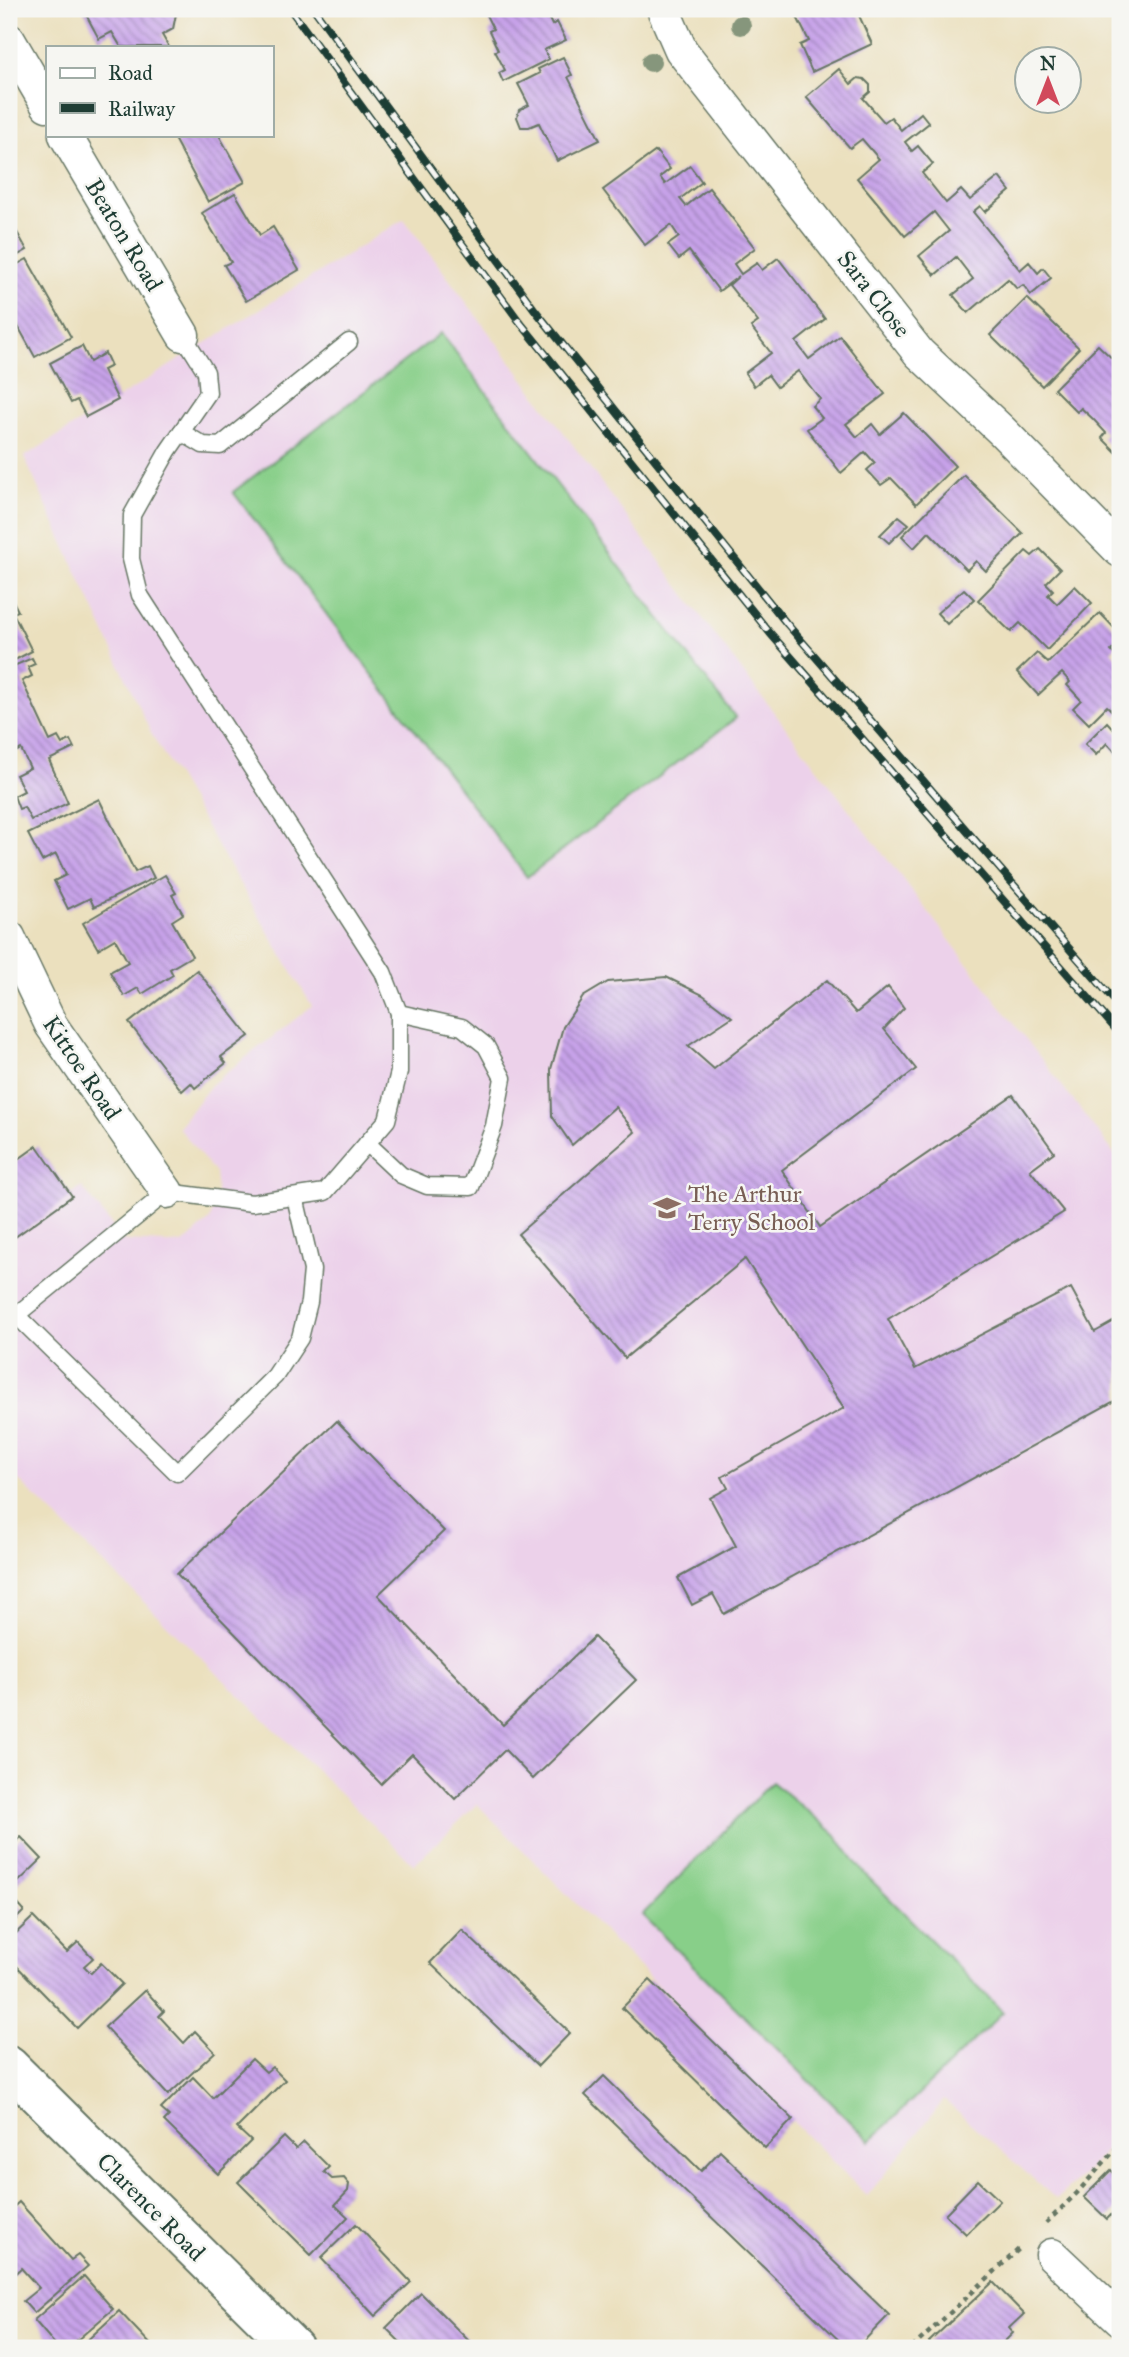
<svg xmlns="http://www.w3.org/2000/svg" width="1129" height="2357" viewBox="0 0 1129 2357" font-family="'IM FELL Great Primer',serif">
	<defs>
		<pattern id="building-back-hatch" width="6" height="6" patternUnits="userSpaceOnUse" patternTransform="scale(1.75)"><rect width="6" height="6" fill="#c7a2e9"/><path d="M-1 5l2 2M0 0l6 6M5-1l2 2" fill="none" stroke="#a185be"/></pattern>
	</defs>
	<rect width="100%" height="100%" fill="#f6f6f2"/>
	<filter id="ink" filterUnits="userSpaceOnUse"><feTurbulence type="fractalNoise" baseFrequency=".0143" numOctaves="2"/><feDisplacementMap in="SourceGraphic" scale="14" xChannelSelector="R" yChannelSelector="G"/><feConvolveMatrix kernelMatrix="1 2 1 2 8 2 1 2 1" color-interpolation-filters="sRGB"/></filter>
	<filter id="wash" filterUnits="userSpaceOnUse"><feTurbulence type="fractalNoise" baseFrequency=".00686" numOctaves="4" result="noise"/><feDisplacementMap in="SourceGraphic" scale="28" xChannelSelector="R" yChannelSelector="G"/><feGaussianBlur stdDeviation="1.57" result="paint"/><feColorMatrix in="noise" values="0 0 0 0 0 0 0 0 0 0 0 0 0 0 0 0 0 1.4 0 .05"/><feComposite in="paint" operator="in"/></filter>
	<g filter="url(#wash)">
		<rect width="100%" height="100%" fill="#ebe0be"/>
		<!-- built -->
		<path fill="#ecd1ea" d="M404,219L742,671L1120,1161V2134L1088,2171L1056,2199L944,2100L867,2196L477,1804L414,1865L9,1471V1242L82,1187L124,1241L183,1244L210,1220L217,1193L215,1173L178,1127L212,1084L312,1006L151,733L24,457Z"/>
		<!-- grass -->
		<g fill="#88cf89" stroke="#54865e" stroke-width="2">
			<path d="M441,333L736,718L527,877L233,492Z"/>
			<path d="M772,1782L835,1834L863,1872L1003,2012L870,2141L642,1915Z"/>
		</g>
		<g id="blocks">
			<!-- building -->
			<g fill="url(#building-back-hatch)">
				<path d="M83,9H173L176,14L173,29L162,35L169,47H121L112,32L99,39Z"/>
				<path d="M483,9H544L552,25L557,22L566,40L544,50L549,59L503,82L499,73L505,70L495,51L498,50L489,31L493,29Z"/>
				<path d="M793,9H856L872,44L812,72L800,45L809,41Z"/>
				<path d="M563,57L572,75L568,77L600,140L557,161L539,123L529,127H521L517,117L519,110L529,105L518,84L540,73L538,69Z"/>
				<path d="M839,69L851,84L858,78L864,79L870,85V92L863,98L884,122L891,117L901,130L921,113L929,123L905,142L912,151L918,146L933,164L922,173L946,203L961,190L970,200L999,177L1010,191L985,212L980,206L973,212L1020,270L1029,262L1038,273L1043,268L1051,278L1031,295L1023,285L1017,289L1008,279L968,313L953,295L973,279L956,257L935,275L919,256L949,231L934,212L905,236L857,178L879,159L862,139L850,148L806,97Z"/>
				<path d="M172,135H219L245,182L208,202Z"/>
				<path d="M656,151L670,169L660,177L665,184L690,166L702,182L680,199L686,206L709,188L755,248L734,264L741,274L757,263L762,270L778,258L825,319L796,342L809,359L840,336L885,394L846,424L857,437L872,424L880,434L904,413L955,466L916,504L891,478L881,485L867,470L875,463L865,452L841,473L807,429L822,418L812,406L820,399L798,371L777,387L768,375L754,386L745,373L771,353L751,327L758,322L729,285L739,276L719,291L689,251L679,259L668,245L679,237L671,225L645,245L603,190Z"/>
				<path d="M235,193L260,235L273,227L299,270L246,301L224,265L231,262L202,213Z"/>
				<path d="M13,225L27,250L9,260V228Z"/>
				<path d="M27,259L71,337L35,357L9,310V269Z"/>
				<path d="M1027,298L1079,348L1042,386L990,335Z"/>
				<path d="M1098,345L1120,366V456L1102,438L1106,433L1093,419L1081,408L1077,412L1054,389Z"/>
				<path d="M82,346L90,362L105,353L111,366L103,370L118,400L86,417L77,400L71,403L50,363Z"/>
				<path d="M964,475L1023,533L986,571L976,561L967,570L929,532L914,548L902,536Z"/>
				<path d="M899,516L909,524L889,543L880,535Z"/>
				<path d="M1040,549L1060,569L1046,583L1053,590L1048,595L1057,604L1075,586L1092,603L1047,650L1020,623L1011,632L978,600L1026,551L1032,556Z"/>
				<path d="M964,589L974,599L947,624L937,613Z"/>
				<path d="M9,593L18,611L13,613L32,651L9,663Z"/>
				<path d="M1100,613L1120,634V642L1111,651L1120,661V713L1117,716L1107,706L1089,724L1073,708L1081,700L1067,685L1070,682L1062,673L1038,695L1017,672L1037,653L1048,663Z"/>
				<path d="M32,658L35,664L28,667L32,676L22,681L50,741L58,737L62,744L70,740L74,748L49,760L68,803L31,820L24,807L19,809L14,796L24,791L16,775L30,768L21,749L9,755V668Z"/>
				<path d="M1107,722L1117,733L1120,730V752L1118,755L1107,743L1096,755L1085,744Z"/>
				<path d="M99,799L135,872L148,866L154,878L94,907L90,898L68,909L54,881L66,875L56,854L42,861L28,834Z"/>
				<path d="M165,875L176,893L172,895L183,914L172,921L192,956L170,969L173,975L142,994L138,988L124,996L110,972L128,962L115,939L98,949L83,923Z"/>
				<path d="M197,970L249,1036L221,1057L226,1063L195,1088L191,1083L182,1091L129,1023Z"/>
				<path d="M666,977L703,995L732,1017L688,1046L714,1069L827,980L856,1013L888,987L904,1008L884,1029L916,1069L782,1170L820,1227L1013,1095L1054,1152L1030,1170L1064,1212L888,1319L915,1369L1071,1288L1095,1332L1120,1318V1398L724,1614L713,1594L692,1605L678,1578L736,1546L710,1498L728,1488L722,1477L844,1408L745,1259L625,1358L518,1234L635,1132L615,1107L572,1145L552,1116L551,1069L563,1027L583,997L608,982Z"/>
				<path d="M37,1146L72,1196L15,1237L9,1227V1166Z"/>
				<path d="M337,1421L444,1531L378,1595L503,1725L594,1637L636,1680L533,1779L505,1750L455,1799L412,1754L381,1784L177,1574Z"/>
				<path d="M21,1837L42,1859L9,1891V1849Z"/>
				<path d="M9,1894L24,1911L9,1926Z"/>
				<path d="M33,1917L67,1952L78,1942L93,1958L84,1966L91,1973L101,1963L122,1984L77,2028L9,1958V1940Z"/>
				<path d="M462,1930L570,2033L538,2066L430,1963Z"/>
				<path d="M650,1980L793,2119L765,2148L622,2008Z"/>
				<path d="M145,1990L164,2011L159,2016L184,2043L195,2031L215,2052L168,2095L105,2027Z"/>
				<path d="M252,2059L266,2072L272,2067L285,2080L237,2128L251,2141L218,2174L164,2121L169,2116L161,2109L193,2077L213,2098Z"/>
				<path d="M604,2076L701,2171L720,2151L889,2315L857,2348H847L585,2095Z"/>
				<path d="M284,2137L296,2149L304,2142L329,2167L324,2172L332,2179L344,2178L349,2184L348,2191L335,2205L348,2217L311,2255L238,2182Z"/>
				<path d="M1111,2170L1120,2179V2206L1107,2219L1084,2197Z"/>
				<path d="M978,2180L1000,2201L966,2234L945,2214Z"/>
				<path d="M19,2202L71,2260L78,2255L88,2266L34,2313L23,2301L39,2288L21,2268L9,2279V2211Z"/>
				<path d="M356,2224L411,2282L375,2316L321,2258Z"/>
				<path d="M84,2276L113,2309L68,2348H58L34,2320Z"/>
				<path d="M993,2282L1024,2314L1009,2328L1013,2333L999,2347L995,2343L990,2348H933L929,2342Z"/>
				<path d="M421,2293L476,2348H406L386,2328Z"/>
				<path d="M119,2311L154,2348H83L81,2346Z"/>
			</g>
		</g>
	</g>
	<g filter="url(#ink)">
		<use href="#blocks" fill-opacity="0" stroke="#667664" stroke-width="2"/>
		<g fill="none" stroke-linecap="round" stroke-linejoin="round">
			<defs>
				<g id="service">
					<path d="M181,432L203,445L220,446L349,342"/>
					<path d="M367,1143L401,1175L427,1186L471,1187L494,1126L503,1078L486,1046L462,1027L399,1013"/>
					<path d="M16,1315L177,1473L275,1376L300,1338L309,1302L312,1270L295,1197"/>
					<path d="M9,1321L167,1192L252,1203L325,1192L387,1120L399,1072V1013L383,972L140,595L131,559L132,515L168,451L208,393L206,372L183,335"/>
				</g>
				<g id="minor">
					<path d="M663,9L681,50L919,353L1002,431L1120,551"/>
					<path d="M9,40L47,105"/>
					<path d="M65,135L183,335"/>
					<path d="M9,937L51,1025L167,1192"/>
					<path d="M1052,2255L1120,2319"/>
				</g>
				<path id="tertiary" d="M9,2066L294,2348"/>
			</defs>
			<!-- service casing -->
			<use href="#service" stroke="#667664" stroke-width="19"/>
			<!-- minor casing -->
			<use href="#minor" stroke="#667664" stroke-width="35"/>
			<!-- tertiary casing -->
			<use href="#tertiary" stroke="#667664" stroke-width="42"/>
			<!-- path -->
			<g stroke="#667664" stroke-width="4.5" stroke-dasharray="5 5" stroke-linecap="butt">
				<path d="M1046,2223L1077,2193L1120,2144"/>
				<path d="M912,2348L1020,2248"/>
			</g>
			<!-- service -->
			<use href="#service" stroke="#fff" stroke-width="16"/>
			<!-- minor -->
			<use href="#minor" stroke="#fff" stroke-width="32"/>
			<!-- tertiary -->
			<use href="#tertiary" stroke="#fff" stroke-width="38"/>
			<defs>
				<g id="rail">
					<path d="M290,9L519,321L770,633L1120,1034"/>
					<path d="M314,9L535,310L787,624L1120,1007"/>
				</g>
			</defs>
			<!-- rail casing -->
			<use href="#rail" stroke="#1f3d34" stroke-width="8"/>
			<!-- rail -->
			<use href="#rail" stroke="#f6f6f2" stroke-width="5" stroke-dasharray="16" stroke-linecap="butt"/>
		</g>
		<!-- trees -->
		<g fill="#86967b">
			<circle cx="741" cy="25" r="10"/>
			<circle cx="651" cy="62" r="10"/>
		</g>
	</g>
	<!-- icons -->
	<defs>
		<symbol id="school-bare" viewBox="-9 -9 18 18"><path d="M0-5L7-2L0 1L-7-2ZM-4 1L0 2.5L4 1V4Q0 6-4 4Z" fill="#8d6e63" stroke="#f6f6f2" stroke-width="2.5" paint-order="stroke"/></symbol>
	</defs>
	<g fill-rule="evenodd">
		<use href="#school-bare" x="648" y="1189" width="38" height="38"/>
	</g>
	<g text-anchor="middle" stroke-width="5" stroke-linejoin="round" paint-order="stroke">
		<!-- street labels -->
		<g font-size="24" fill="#1f3d34" stroke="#f6f6f2">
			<text transform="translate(124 235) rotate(59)" y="8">Beaton Road</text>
			<text transform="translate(874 294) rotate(52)" y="8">Sara Close</text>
			<text transform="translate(82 1068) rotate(56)" y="8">Kittoe Road</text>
			<text transform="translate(151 2207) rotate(45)" y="8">Clarence Road</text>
		</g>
		<!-- education labels -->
		<g font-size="24" fill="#785e54" stroke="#f6f6f2" text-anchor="start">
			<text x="688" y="1202">The Arthur<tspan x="688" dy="28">Terry School</tspan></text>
		</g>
	</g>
	<!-- margin -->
	<rect width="1129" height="2357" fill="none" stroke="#f6f6f2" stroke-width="35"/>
	<!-- legend -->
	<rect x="46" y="46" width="228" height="91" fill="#f6f6f2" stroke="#a0aca6" stroke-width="2"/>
	<rect x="60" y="68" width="35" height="10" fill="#ffffff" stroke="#a0aca6" stroke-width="2"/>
	<text x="108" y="80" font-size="21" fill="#1f3d34">Road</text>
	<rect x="60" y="103" width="35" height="10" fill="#1f3d34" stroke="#a0aca6" stroke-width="2"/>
	<text x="108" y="116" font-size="21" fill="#1f3d34">Railway</text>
	<!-- north arrow -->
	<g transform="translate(1048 80)"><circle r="33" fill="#f6f6f2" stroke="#a0aca6" stroke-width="2"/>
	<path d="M0-5L12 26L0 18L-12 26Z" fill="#d1495b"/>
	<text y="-10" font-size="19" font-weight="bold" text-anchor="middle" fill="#1f3d34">N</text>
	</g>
</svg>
